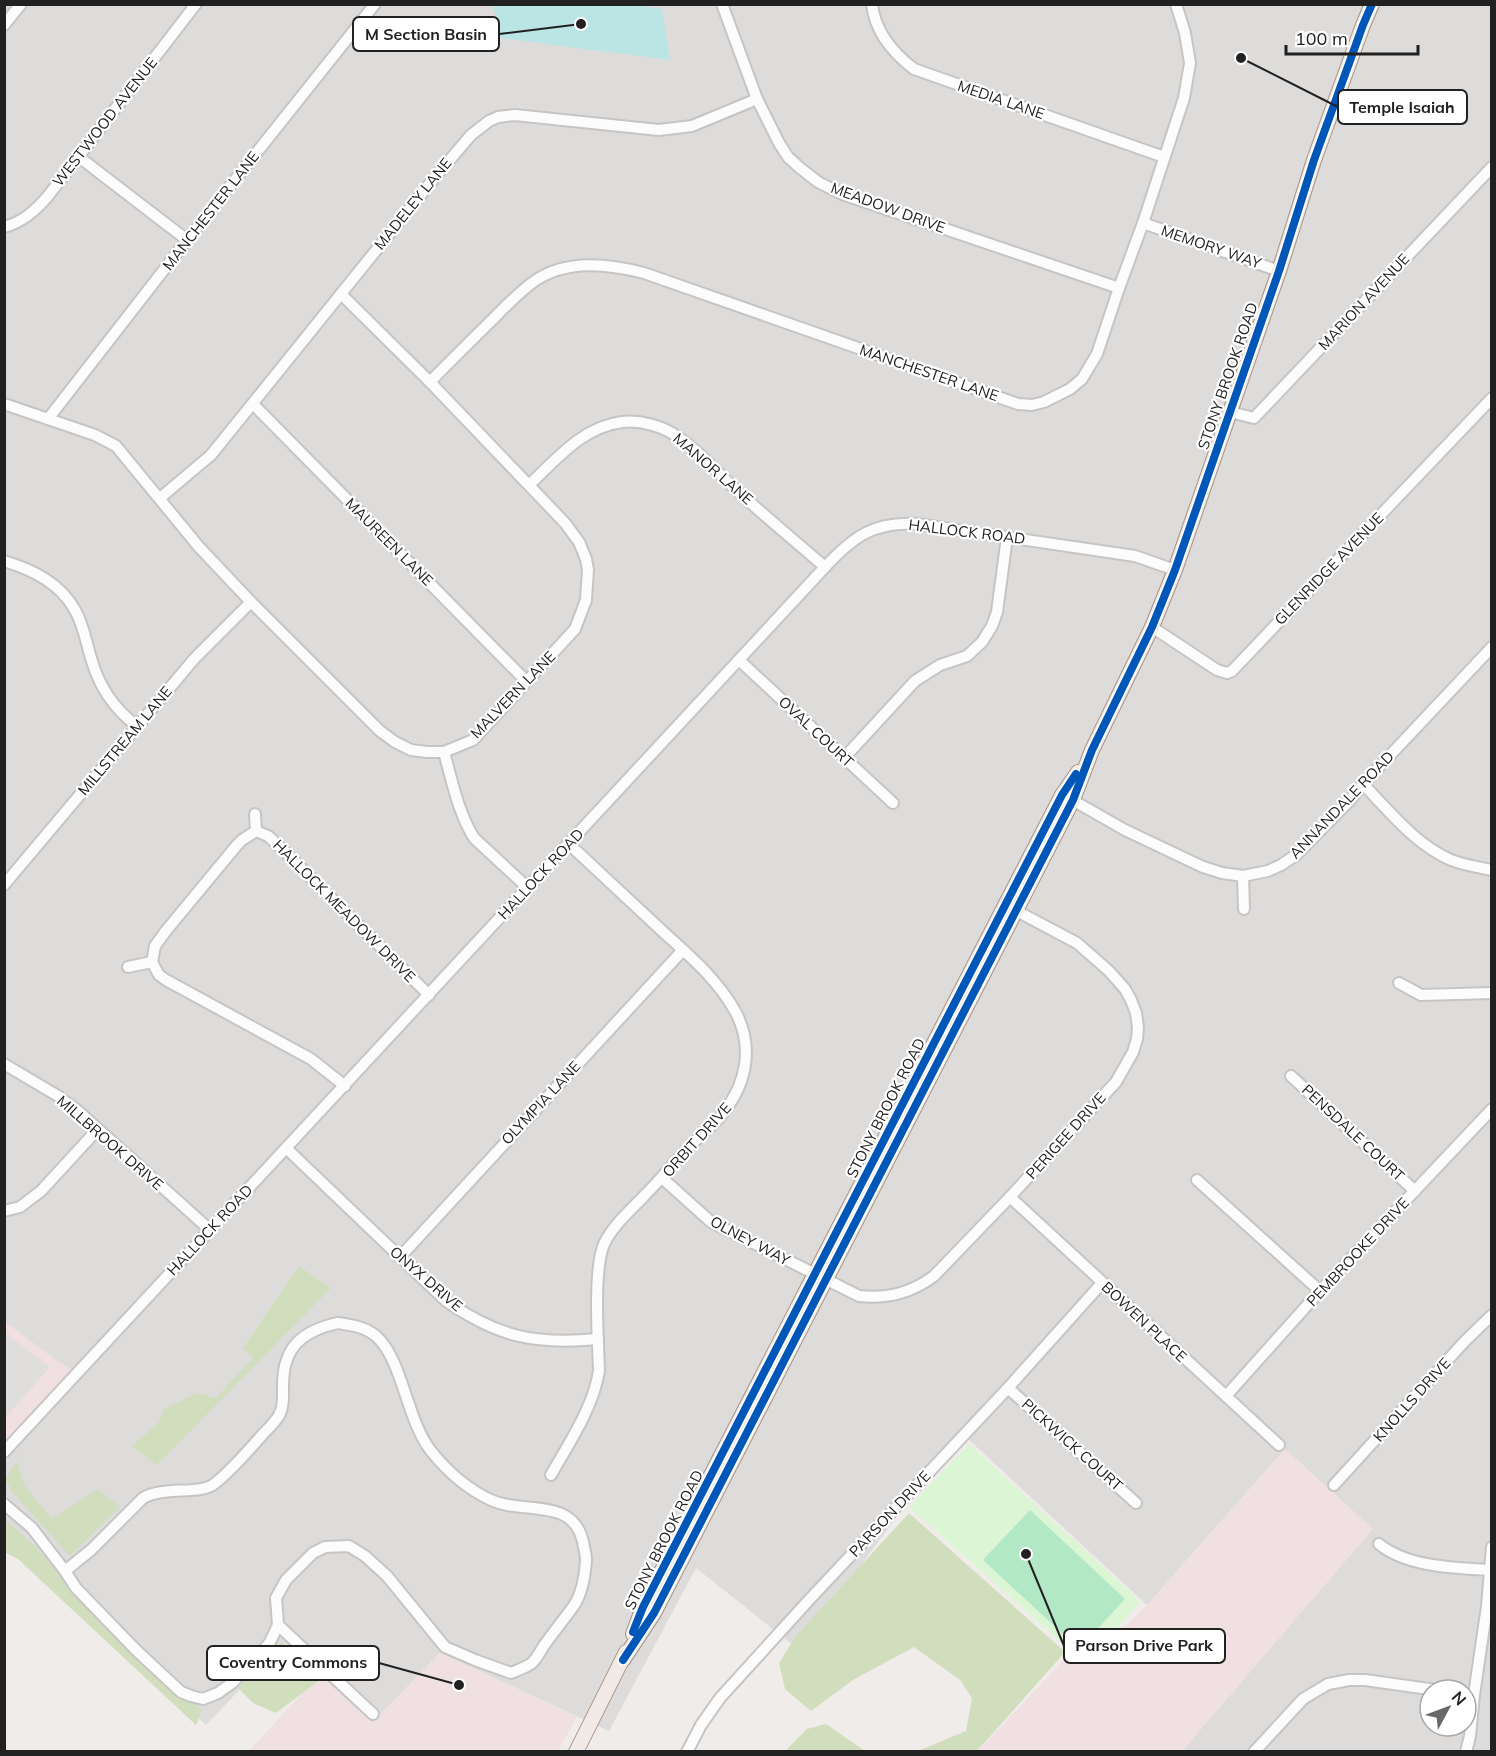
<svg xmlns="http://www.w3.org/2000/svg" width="1496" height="1756" viewBox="0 0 1496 1756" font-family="Mulish,sans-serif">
	<rect width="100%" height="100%" fill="#efecea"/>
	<!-- residential -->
	<path fill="#dedcdb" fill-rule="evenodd" d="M5,5H1491V1751H1182L1372,1529L1285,1449L1147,1605L968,1439L905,1506L798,1649L696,1568L609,1731L440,1653L372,1723L284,1643L206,1725L5,1541V1451L73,1373L5,1322ZM1430,1690H1466V1726H1430Z"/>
	<!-- commercial -->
	<g fill="#f1e0e2">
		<path d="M5,1322L57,1361L78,1373L5,1452Z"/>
		<path d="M1285,1449L1373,1529L1182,1751H978L1066,1657L1085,1665L1147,1605Z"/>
		<path d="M440,1653L577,1717L558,1751L248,1752L319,1675L372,1723Z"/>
	</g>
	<!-- religious -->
	<path fill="#dddcdb" d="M1356,4L1369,10L1312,168L1231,135L1212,125L1203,112L1202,80L1206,55L1202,31L1194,5Z"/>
	<!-- forest -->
	<g fill="#d0debd">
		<path d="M299,1266L331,1288L157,1465L131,1446L158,1424L164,1409L197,1393L216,1398L253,1358L243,1348Z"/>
		<path d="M17,1461L25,1486L52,1519L98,1489L120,1507L70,1556L14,1494L5,1479Z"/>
		<path d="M909,1513L1065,1652L977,1751H918L966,1731L972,1698L960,1680L914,1647L853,1680L811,1711L785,1689L779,1663L796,1636Z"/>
		<path d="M4,1519L35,1546L59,1575L202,1710L196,1725L18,1559L5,1552Z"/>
		<path d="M282,1642L320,1680L276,1713L253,1703L238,1688Z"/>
		<path d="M826,1724L865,1751L789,1752L787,1749L807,1729Z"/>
	</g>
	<!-- park -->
	<path fill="#dbf5d5" d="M969,1444L1141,1602L1083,1662L909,1507Z"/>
	<!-- pitch -->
	<path fill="#b2e8c6" d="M1030,1510L1125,1599L1079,1649L983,1560Z"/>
	<!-- parking -->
	<path fill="#dfdedd" d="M5,1333L50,1367L5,1418Z"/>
	<!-- water -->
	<path fill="#bbe4e4" d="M493,5H648L649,7L662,9L670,60L500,38Z"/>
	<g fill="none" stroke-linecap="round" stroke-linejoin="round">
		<defs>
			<g id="minor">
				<path d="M722,4L757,99L779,143L788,157L800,168L818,182L842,194L1119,288"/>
				<path d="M872,4C875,32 893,53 914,69L1164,157"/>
				<path d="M4,25L21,4"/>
				<path d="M79,157L187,240"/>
				<path d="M1143,223L1279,271"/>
				<path d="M4,227C23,222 36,210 48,196L196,4"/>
				<path d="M430,382C450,361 471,341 492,320C506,306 520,291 536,280C568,259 609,264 644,273L1018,404L1032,405L1044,402L1070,389L1082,379L1097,354L1119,288L1143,223L1184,98L1190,63L1185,33L1176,4"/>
				<path d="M4,404L95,435L116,446L199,547L251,602L380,731L395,742L411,750L427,752H444L473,740L575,629L586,600L588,570L586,559L579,542L565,523L430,382L341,294"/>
				<path d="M253,404L526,681"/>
				<path d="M1230,412L1254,418L1492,167"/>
				<path d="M48,419L187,240L375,4"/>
				<path d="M529,485C556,460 582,427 622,422C640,420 663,426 678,437C698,450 715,470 732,486C762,514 794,540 825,567"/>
				<path d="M160,498L211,455L436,176L471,135L489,121L498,117L515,115L659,130L692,126L757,99"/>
				<path d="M4,561C33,570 60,583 75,610C84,626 86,642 91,658C99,687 114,709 137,726"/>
				<path d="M1152,627L1217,670L1227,673L1232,671L1492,398"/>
				<path d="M739,660L893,803"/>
				<path d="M444,752C452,781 458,812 474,838L528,888"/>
				<path d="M844,758L915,681L940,665L967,656L982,642L992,626L997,612L1007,537"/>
				<path d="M1363,784C1390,812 1415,844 1451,860C1463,865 1478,867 1492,870"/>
				<path d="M1067,797L1125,830L1203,867L1222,873L1243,876L1268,871L1281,865L1296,855L1351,799L1363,784L1492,647"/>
				<path d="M255,814L256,831"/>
				<path d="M256,831L268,836L281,848L429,995"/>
				<path d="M1243,876L1244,909"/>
				<path d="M4,885L194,659L251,602"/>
				<path d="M152,962L159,975L166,980L311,1059L345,1086"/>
				<path d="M152,962L155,946L165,932L237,845L242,840L256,831"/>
				<path d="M128,967L152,962"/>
				<path d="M1399,983L1421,995L1492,993"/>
				<path d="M4,1064L58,1096L78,1111L210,1230"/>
				<path d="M1291,1076L1415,1191"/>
				<path d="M286,1148L446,1301C498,1337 535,1345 598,1339"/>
				<path d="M662,1178L711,1222L859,1296C888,1299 911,1293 934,1276L1010,1197L1116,1082L1133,1052L1137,1039L1138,1027L1136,1013L1131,1000L1125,989L1109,971L1077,943L1011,908"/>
				<path d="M1197,1180L1320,1291"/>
				<path d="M1010,1197L1279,1445"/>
				<path d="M4,1211L20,1207L41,1191L97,1130"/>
				<path d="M400,1257L683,950"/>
				<path d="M338,1323C351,1325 366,1327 376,1336C403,1360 406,1419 431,1451C447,1471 467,1489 491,1500C522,1515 573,1496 583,1542C584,1548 586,1554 586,1560C585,1576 582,1594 573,1607C563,1620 554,1632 545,1644C541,1650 537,1658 532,1663C527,1667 518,1670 511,1673L475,1660L445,1647L387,1576L365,1556L349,1546L325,1547L313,1553L286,1580L276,1598L278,1625L270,1642L262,1652L232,1683L218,1693L203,1699L191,1696L181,1692L136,1650L76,1588L65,1571L91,1550L143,1498C163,1486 201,1495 214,1484C232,1470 248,1451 263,1434C268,1429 274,1423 278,1417C284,1408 283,1396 283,1385C283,1347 302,1331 338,1323Z"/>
				<path d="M1008,1388L1136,1503"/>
				<path d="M1226,1396L1320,1291L1492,1109"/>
				<path d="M4,1452L825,567C853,537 874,521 917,524L1135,556L1175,570"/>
				<path d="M551,1475C569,1443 593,1408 599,1371C598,1340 593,1270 604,1244C613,1225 631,1210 645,1195C662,1178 677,1159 694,1142C704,1132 715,1124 723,1113C747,1083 754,1046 735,1011C716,977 687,954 659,928C629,900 599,872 569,844"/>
				<path d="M1334,1485L1465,1341L1492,1315"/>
				<path d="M4,1504L32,1528L65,1571"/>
				<path d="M1379,1544C1407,1567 1454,1568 1489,1570"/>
				<path d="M278,1625L373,1714"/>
				<path d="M687,1752L701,1725L720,1698L809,1600L1008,1388L1102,1283"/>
				<path d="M1254,1752L1303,1699L1328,1684L1349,1680H1365L1436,1690"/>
				<path d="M1466,1752L1470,1736L1474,1695L1487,1606L1492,1547"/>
			</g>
			<g id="major">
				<path d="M633,1634L643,1607L1062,795L1078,772"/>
				<path d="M623,1660L654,1613L1073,800L1092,750L1152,627L1175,570L1279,271L1314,160L1363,25L1372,4"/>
				<path d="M576,1752L626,1652"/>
			</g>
		</defs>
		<!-- minor casing -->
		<use href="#minor" stroke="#c6c5c4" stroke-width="14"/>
		<!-- major casing -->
		<use href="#major" stroke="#a69485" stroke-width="16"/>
		<!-- minor -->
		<use href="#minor" stroke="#fdfcfc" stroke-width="10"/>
		<!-- major -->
		<use href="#major" stroke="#f2eae6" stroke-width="14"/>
		<defs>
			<g id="cycleway">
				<path d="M633,1632L643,1607L1062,795L1076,774"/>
				<path d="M623,1660L654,1613L1073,800L1092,750L1152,627L1175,570L1279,271L1314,160L1363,25L1372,4"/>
			</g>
		</defs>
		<!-- cycleway casing -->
		<use href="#cycleway" stroke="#fff" stroke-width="11"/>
		<!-- cycleway -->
		<use href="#cycleway" stroke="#0057b8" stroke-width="8"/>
	</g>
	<g text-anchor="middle" stroke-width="4.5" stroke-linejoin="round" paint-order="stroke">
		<!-- street labels -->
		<g font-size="15" fill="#212121" stroke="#fff">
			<text transform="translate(1001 100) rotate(19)" y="5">MEDIA LANE</text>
			<text transform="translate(105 122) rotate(-52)" y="5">WESTWOOD AVENUE</text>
			<text transform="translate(413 204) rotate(-51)" y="5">MADELEY LANE</text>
			<text transform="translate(888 208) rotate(20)" y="5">MEADOW DRIVE</text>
			<text transform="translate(211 211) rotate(-52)" y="5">MANCHESTER LANE</text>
			<text transform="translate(1211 247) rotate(19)" y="5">MEMORY WAY</text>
			<text transform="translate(1364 302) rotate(-47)" y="5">MARION AVENUE</text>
			<text transform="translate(929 373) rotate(19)" y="5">MANCHESTER LANE</text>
			<text transform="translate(1228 376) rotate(-71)" y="5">STONY BROOK ROAD</text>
			<text transform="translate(713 469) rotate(41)" y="5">MANOR LANE</text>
			<text transform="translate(967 532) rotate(7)" y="5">HALLOCK ROAD</text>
			<text transform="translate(389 542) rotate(45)" y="5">MAUREEN LANE</text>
			<text transform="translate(1329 569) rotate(-46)" y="5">GLENRIDGE AVENUE</text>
			<text transform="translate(513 695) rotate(-46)" y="5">MALVERN LANE</text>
			<text transform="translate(816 732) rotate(43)" y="5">OVAL COURT</text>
			<text transform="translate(125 741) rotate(-50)" y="5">MILLSTREAM LANE</text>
			<text transform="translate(1342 805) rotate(-46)" y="5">ANNANDALE ROAD</text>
			<text transform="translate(541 874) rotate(-47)" y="5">HALLOCK ROAD</text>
			<text transform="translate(344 911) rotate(45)" y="5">HALLOCK MEADOW DRIVE</text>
			<text transform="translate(541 1103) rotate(-47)" y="5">OLYMPIA LANE</text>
			<text transform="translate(886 1108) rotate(-63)" y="5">STONY BROOK ROAD</text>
			<text transform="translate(1353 1133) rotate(43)" y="5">PENSDALE COURT</text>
			<text transform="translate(1066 1136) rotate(-48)" y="5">PERIGEE DRIVE</text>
			<text transform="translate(697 1140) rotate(-48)" y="5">ORBIT DRIVE</text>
			<text transform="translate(110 1143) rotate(41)" y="5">MILLBROOK DRIVE</text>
			<text transform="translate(210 1230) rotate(-47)" y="5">HALLOCK ROAD</text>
			<text transform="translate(750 1241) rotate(28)" y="5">OLNEY WAY</text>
			<text transform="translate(1358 1252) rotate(-47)" y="5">PEMBROOKE DRIVE</text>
			<text transform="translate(426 1279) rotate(41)" y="5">ONYX DRIVE</text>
			<text transform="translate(1144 1322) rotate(43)" y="5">BOWEN PLACE</text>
			<text transform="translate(1412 1400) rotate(-48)" y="5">KNOLLS DRIVE</text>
			<text transform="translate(1072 1445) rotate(42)" y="5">PICKWICK COURT</text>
			<text transform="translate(890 1514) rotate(-47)" y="5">PARSON DRIVE</text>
			<text transform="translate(664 1540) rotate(-63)" y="5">STONY BROOK ROAD</text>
		</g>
	</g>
	<!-- callouts -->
	<path fill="none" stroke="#212121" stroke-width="2" d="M581 24L499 34M1241 58L1338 107M1026 1554L1064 1646M459 1685L379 1663"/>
	<g fill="#212121" stroke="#fff" stroke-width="2">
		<circle cx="581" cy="24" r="6"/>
		<circle cx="1241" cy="58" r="6"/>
		<circle cx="1026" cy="1554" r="6"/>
		<circle cx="459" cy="1685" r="6"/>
	</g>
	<g fill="#fff" stroke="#212121" stroke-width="2">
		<rect x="353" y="17" width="146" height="34" rx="6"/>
		<rect x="1338" y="90" width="129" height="34" rx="6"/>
		<rect x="1064" y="1629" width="161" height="34" rx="6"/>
		<rect x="207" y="1646" width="172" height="34" rx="6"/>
	</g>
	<g font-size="16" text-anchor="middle" font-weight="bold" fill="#212121">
		<text x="426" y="40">M Section Basin</text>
		<text x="1402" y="113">Temple Isaiah</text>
		<text x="1144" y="1651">Parson Drive Park</text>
		<text x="293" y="1668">Coventry Commons</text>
	</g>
	<!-- border -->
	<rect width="1496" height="1756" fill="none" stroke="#212121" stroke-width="12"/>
	<!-- north arrow -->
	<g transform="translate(1448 1708) rotate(49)"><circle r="28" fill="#ffffff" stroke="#a6a6a6" stroke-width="1.5"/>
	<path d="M0-4.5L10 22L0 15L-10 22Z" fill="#696867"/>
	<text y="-9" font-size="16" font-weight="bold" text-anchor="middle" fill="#212121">N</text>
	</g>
	<!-- scale -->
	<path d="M1286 45v9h132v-9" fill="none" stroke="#212121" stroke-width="3"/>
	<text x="1295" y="45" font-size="18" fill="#212121" stroke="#ffffff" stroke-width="4.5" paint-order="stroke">100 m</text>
</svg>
